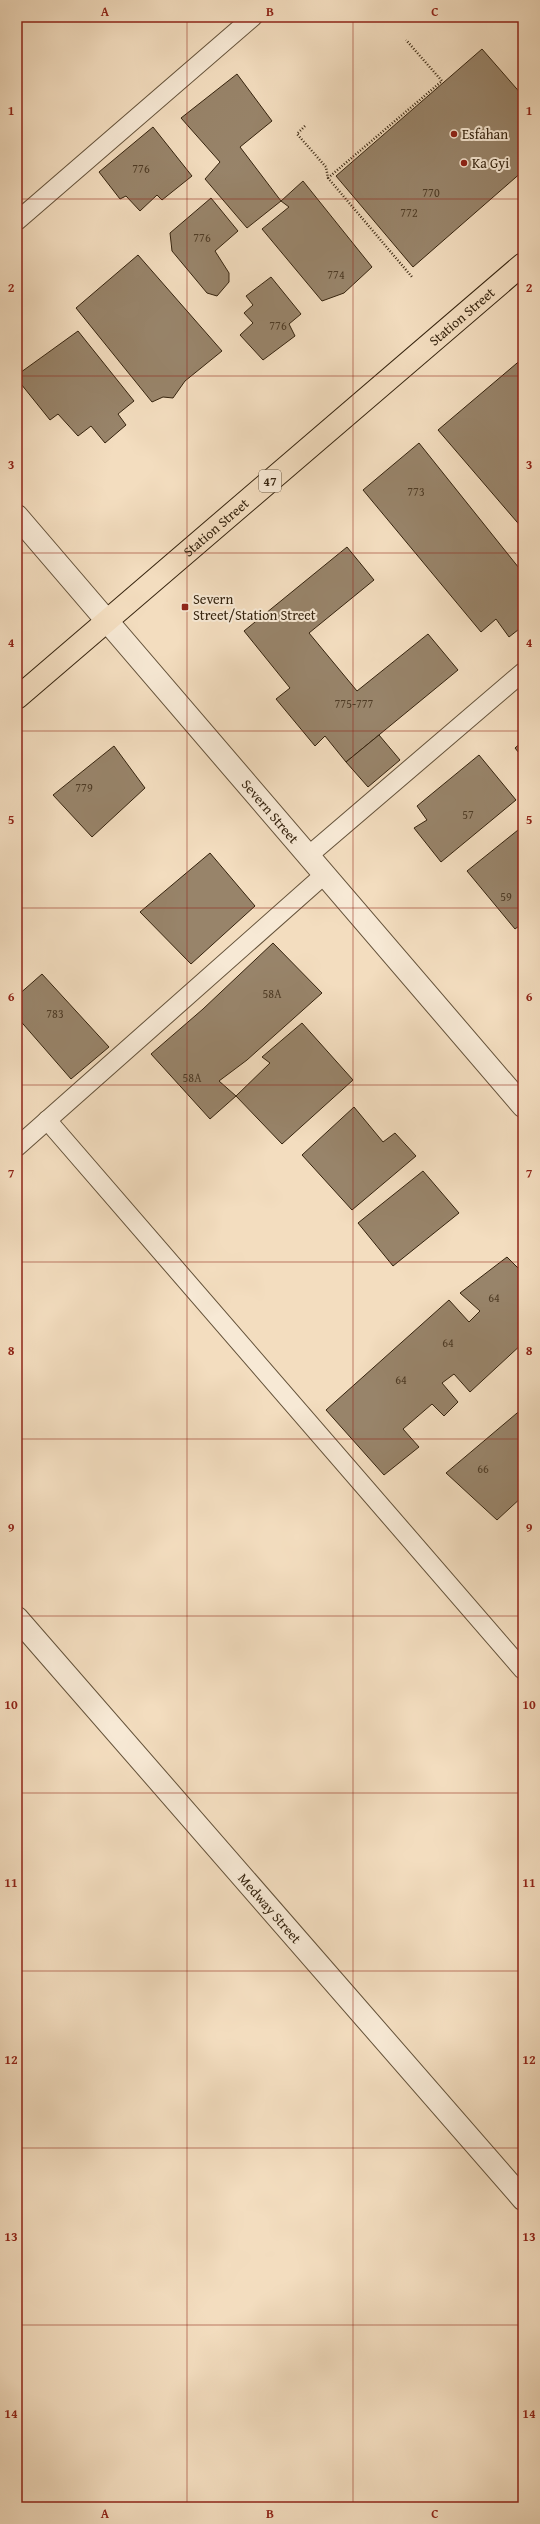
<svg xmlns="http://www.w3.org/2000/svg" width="540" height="2524" viewBox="0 0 540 2524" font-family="'Gentium Book Plus',serif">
	<rect width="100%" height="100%" fill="#f3ddbf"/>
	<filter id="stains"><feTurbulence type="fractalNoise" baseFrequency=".005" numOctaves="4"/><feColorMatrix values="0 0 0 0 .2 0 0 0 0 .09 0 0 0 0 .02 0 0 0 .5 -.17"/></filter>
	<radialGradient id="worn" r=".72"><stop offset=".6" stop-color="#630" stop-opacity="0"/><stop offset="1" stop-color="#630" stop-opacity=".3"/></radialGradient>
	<!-- building -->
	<g fill="#98846a" stroke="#35230e">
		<path d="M482,49L523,96V171L413,267L336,176Z"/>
		<path d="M237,74L272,121L240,147L281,201L247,228L205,179L220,162L181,118Z"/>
		<path d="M153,127L192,176L162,200L157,195L140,211L126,196L120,199L99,172Z"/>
		<path d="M303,181L372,267L344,293L322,301L262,229L289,207L281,201Z"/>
		<path d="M211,198L238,231L215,251L229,273V282L217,296L207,293L172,251L170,233Z"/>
		<path d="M138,255L222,351L185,381L173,398L163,397L152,402L76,308Z"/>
		<path d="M271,277L301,314L289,324L295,336L263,360L240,335L253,323L244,313L253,305L246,296Z"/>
		<path d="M78,331L134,401L118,414L126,425L105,443L91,426L78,436L58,414L50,420L17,379V375Z"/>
		<path d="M523,358V529L438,430Z"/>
		<path d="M419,443L523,573V626L509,637L496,619L481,632L363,490Z"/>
		<path d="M347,547L374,580L309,633L357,691L428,634L458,670L346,762L325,736L315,746L276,699L290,688L244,631Z"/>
		<path d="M379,735L400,760L368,787L346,762Z"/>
		<path d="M523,741V758L515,748Z"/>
		<path d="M114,746L145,788L92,837L53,795Z"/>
		<path d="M479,755L516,800L441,862L414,828L427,820L417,806Z"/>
		<path d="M523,826V923L515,929L467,871Z"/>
		<path d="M210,853L255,906L191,964L140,912Z"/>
		<path d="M273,943L322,993L247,1060L219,1081L236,1096L210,1119L151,1054L203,1009Z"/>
		<path d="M42,974L109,1047L71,1079L17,1017V996Z"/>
		<path d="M302,1023L353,1080L282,1144L236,1096L270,1063L262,1057Z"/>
		<path d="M354,1107L383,1142L395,1133L416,1156L352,1210L302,1155Z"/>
		<path d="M423,1171L459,1213L393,1266L358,1223Z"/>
		<path d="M507,1257L523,1273V1343L470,1392L454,1374L442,1383L458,1402L444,1416L432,1404L403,1429L419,1447L384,1475L326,1410L449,1300L469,1322L480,1311L460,1293Z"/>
		<path d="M523,1408V1496L497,1520L446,1473Z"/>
	</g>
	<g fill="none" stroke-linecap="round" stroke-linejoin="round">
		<defs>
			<g id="service">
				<path d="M17,221L253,17"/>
				<path d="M308,856L523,672"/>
				<path d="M47,1120L523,1670"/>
				<path d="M17,1147L324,875"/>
			</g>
			<g id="minor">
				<path id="s1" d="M17,516L523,1106"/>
				<path id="s2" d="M17,1618L523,2199"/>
			</g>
			<g id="primary">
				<path id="s3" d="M17,698L523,264"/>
			</g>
		</defs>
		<!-- service casing -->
		<use href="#service" stroke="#64523a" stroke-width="20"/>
		<!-- minor casing -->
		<use href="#minor" stroke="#64523a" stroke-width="24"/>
		<!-- primary casing -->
		<use href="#primary" stroke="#35230e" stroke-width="24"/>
		<!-- path -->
		<g stroke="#35230e" stroke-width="2.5" stroke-dasharray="1 2" stroke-linecap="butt">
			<path d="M305,126L297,134L326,167L328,178L412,277"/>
			<path d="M328,178L442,81L406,40"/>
		</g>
		<!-- service -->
		<use href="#service" stroke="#f7e9d5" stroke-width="18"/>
		<!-- minor -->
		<use href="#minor" stroke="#f7e9d5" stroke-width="22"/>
		<!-- primary -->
		<use href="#primary" stroke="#f3ddbf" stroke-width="22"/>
	</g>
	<!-- grid -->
	<path fill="none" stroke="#8f2418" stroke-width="1" stroke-opacity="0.55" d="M187,17V2507M353,17V2507M17,199H523M17,376H523M17,553H523M17,731H523M17,908H523M17,1085H523M17,1262H523M17,1439H523M17,1616H523M17,1793H523M17,1971H523M17,2148H523M17,2325H523"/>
	<!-- markers -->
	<g fill="#8f2418" stroke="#f7e9d5" stroke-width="1.5">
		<circle cx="454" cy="134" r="4"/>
		<circle cx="464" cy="163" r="4"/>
		<rect x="181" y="603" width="8" height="8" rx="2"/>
	</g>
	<g text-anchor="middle" stroke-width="4" stroke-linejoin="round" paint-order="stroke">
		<!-- number labels -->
		<g font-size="12" fill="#4e3b25">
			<text x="141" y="173">776</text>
			<text x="431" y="197">770</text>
			<text x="409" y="217">772</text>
			<text x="202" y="242">776</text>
			<text x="336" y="279">774</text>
			<text x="278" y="330">776</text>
			<text x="416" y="496">773</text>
			<text x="354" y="708">775-777</text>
			<text x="84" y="792">779</text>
			<text x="468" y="819">57</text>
			<text x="506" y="901">59</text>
			<text x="272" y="998">58A</text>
			<text x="55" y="1018">783</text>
			<text x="192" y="1082">58A</text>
			<text x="494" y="1302">64</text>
			<text x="448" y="1347">64</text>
			<text x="401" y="1384">64</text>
			<text x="483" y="1473">66</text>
		</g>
		<!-- shield labels -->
		<rect fill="#f7e9d5" stroke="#6f5e4a" stroke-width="1" x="259" y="470" width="22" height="22" rx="3"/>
		<g font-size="13" font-weight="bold" fill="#35230e">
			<text x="270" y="486">47</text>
		</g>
		<!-- poi labels -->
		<g font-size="14" fill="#35230e" stroke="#f7e9d5" text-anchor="start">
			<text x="462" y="139">Esfahan</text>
			<text x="472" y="168">Ka Gyi</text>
			<text x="193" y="604">Severn<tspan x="193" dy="16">Street/Station Street</tspan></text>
		</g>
		<!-- street labels -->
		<g font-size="14" fill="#35230e" stroke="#f7e9d5">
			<text dy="5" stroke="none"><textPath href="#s3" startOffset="586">Station Street</textPath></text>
			<text dy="5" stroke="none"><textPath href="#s3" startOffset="262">Station Street</textPath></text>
			<text dy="5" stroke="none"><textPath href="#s1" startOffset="389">Severn Street</textPath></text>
			<text dy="5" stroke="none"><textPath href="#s2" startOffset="385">Medway Street</textPath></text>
		</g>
	</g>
	<!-- margin -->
	<rect width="540" height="2524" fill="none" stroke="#f3ddbf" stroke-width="44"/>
	<rect x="22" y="22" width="496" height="2480" fill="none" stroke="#8f2418" stroke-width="1.5"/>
	<g font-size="13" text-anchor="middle" font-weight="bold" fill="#8f2418">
		<text x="105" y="16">A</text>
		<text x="270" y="16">B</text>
		<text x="435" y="16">C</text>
		<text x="11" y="115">1</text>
		<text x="529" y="115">1</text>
		<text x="11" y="292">2</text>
		<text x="529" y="292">2</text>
		<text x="11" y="469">3</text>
		<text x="529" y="469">3</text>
		<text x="11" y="647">4</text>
		<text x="529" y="647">4</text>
		<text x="11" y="824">5</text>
		<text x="529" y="824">5</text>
		<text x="11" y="1001">6</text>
		<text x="529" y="1001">6</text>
		<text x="11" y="1178">7</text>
		<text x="529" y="1178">7</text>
		<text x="11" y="1355">8</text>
		<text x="529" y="1355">8</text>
		<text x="11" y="1532">9</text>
		<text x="529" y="1532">9</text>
		<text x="11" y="1709">10</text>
		<text x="529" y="1709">10</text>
		<text x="11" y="1887">11</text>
		<text x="529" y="1887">11</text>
		<text x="11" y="2064">12</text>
		<text x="529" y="2064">12</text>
		<text x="11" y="2241">13</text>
		<text x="529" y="2241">13</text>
		<text x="11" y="2418">14</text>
		<text x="529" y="2418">14</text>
		<text x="105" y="2518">A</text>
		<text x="270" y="2518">B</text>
		<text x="435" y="2518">C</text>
	</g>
	<rect width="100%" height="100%" filter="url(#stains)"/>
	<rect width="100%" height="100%" fill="url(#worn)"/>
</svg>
